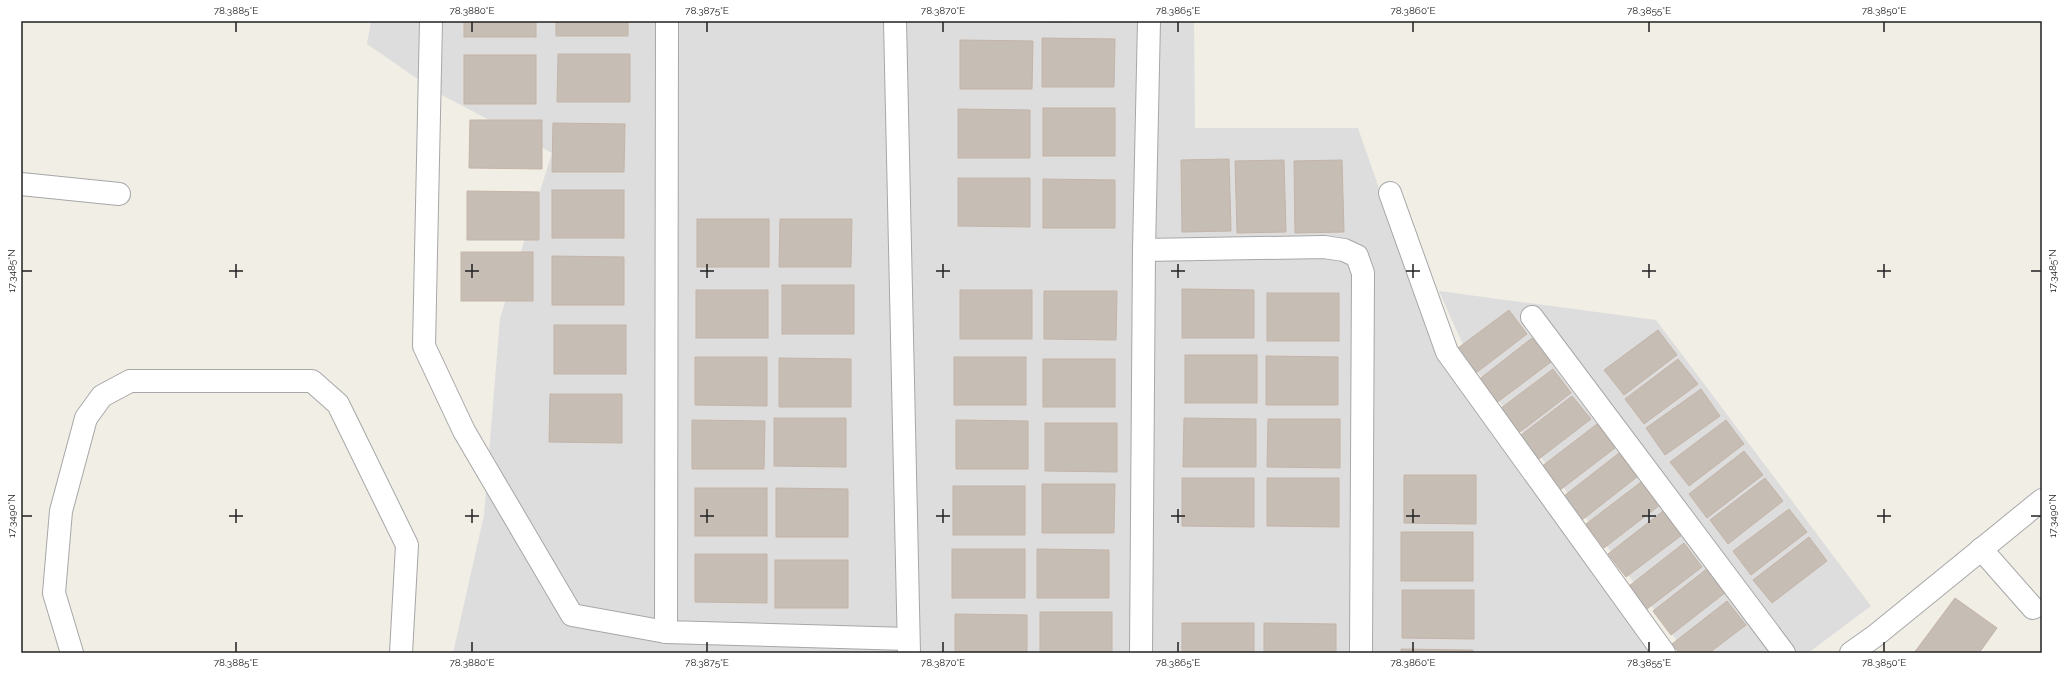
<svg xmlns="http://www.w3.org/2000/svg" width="2063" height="674" viewBox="0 0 2063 674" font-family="Raleway,sans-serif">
	<rect width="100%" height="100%" fill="#f1eee6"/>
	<!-- residential -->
	<g fill="#dedddd">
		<path d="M371,21H1194L1195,128H1358L1440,363L1653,653H453L484,515L500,318L552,153L438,93L367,44Z"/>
		<path d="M1439,291L1656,320L1871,606L1808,653H1686L1471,363Z"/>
	</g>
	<!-- building -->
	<g fill="#c6bdb5" stroke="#c4b4a7">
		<rect x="464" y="21" width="72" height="16"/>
		<rect x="556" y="21" width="72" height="15"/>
		<path d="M1046,21H1118L1046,22Z"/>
		<path d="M1042,38L1115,39L1114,87H1042Z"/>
		<path d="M960,40L1033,41L1032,89H960Z"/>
		<path d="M558,54H630V102H557Z"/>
		<rect x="464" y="55" width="72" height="49"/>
		<rect x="1043" y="108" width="72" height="48"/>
		<path d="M958,109L1030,110V158H958Z"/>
		<path d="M470,120H542V169L469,168Z"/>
		<path d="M553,123L625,124L624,172H552Z"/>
		<path d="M1229,159L1231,231L1182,232L1181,160Z"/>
		<path d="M1284,160L1286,232L1237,233L1235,161Z"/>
		<path d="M1342,160L1344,232L1295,233L1294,161Z"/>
		<path d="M958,178H1030V227L958,226Z"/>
		<path d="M1043,179L1115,180V228H1043Z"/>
		<rect x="552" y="190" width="72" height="48"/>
		<path d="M467,191L539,192V240H467Z"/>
		<rect x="697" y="219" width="72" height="48"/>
		<path d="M780,219H852L851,267H779Z"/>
		<rect x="461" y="252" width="72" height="49"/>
		<path d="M552,256L624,257V305H552Z"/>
		<rect x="782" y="285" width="72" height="49"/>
		<path d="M1182,289L1254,290V338H1182Z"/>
		<rect x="696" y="290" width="72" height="48"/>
		<rect x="960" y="290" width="72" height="49"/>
		<path d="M1044,291H1117L1116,340L1044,339Z"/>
		<rect x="1267" y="293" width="72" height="48"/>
		<path d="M1509,310L1527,334L1476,373L1458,348Z"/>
		<rect x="554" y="325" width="72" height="49"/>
		<path d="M1658,330L1677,355L1624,395L1604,370Z"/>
		<path d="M1532,338L1551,362L1495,404L1477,381Z"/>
		<rect x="1185" y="355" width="72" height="48"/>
		<path d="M1266,356L1338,357V405H1266Z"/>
		<path d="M695,357H767V406L695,405Z"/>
		<rect x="954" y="357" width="72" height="48"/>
		<path d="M779,358L851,359V407H779Z"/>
		<rect x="1043" y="359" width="72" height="48"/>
		<path d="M1678,359L1698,384L1644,424L1625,399Z"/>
		<path d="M1553,369L1571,393L1516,435L1497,411Z"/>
		<path d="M1701,389L1720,416L1665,455L1646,428Z"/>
		<path d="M550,394H622V443L549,442Z"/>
		<path d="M1572,396L1591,419L1535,462L1517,438Z"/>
		<path d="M774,418H846V467L774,466Z"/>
		<path d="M1184,418L1256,419V467H1183Z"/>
		<path d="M1268,419H1340V468L1267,467Z"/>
		<path d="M692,420L765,421L764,469H692Z"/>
		<path d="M956,420L1028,421V469H956Z"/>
		<path d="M1726,420L1744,444L1689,486L1670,462Z"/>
		<path d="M1045,423H1117V472L1045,471Z"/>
		<path d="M1597,424L1615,448L1560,490L1541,467Z"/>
		<path d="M1744,451L1763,475L1707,518L1689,494Z"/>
		<path d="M1619,453L1637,477L1582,520L1564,496Z"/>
		<path d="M1404,475H1476V524L1404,523Z"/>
		<path d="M1182,478H1254V527L1182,526Z"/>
		<path d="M1267,478H1339V527L1267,526Z"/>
		<path d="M1765,478L1783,501L1728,544L1710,520Z"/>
		<path d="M1641,482L1660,505L1604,548L1586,524Z"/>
		<path d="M1042,484H1115L1114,533H1042Z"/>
		<rect x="953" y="486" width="72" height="49"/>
		<rect x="695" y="488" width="72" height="48"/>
		<path d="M776,488L848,489V537H776Z"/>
		<path d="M1789,509L1807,532L1751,575L1733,551Z"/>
		<path d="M1663,511L1682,535L1626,577L1608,554Z"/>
		<rect x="1401" y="532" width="72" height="49"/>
		<path d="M1809,537L1827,561L1772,603L1753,580Z"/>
		<path d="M1684,543L1702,567L1647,609L1629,586Z"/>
		<rect x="952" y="549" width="73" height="49"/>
		<path d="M1037,549L1109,550V598H1037Z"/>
		<path d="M695,554H767V603L695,602Z"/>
		<rect x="775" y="560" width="73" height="48"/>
		<path d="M1708,568L1726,592L1671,635L1653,611Z"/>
		<path d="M1402,590H1474V639L1402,638Z"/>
		<path d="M1955,598L1997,628L1979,653H1914Z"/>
		<path d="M1727,601L1746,625L1709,653H1679L1672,644Z"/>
		<rect x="1040" y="612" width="72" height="41"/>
		<path d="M955,614L1027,615V653H955Z"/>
		<rect x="1182" y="623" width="72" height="30"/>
		<path d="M1264,623L1336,624V653H1264Z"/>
		<path d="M1401,649L1473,650V653H1401Z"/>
	</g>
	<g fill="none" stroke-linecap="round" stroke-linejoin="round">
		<defs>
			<g id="minor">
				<path d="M431,21L424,346L464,431L572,615L666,632"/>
				<path d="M667,21L666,632L908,639"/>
				<path d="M895,21L909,653"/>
				<path d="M21,184L119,194"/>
				<path d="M1390,193L1447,352L1664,653"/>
				<path d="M1144,250L1324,247L1344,250L1357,256L1363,273L1361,653"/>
				<path d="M1532,317L1784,653"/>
				<path d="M1981,549L2033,608"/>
				<path d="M72,653L54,593L61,511L86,418L102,396L130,381H312L338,404L407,545L401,653"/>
				<path d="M1141,653L1144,250L1149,21"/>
				<path d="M1851,653L1875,636L2042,500"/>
			</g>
		</defs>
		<!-- minor casing -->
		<use href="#minor" stroke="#a7a7a7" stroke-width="24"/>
		<!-- minor -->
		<use href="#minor" stroke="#fff" stroke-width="22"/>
	</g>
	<!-- ticks -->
	<path fill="none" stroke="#202020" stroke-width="1.5" d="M236,22V32M472,22V32M707,22V32M943,22V32M1178,22V32M1413,22V32M1649,22V32M1884,22V32M236,264V278M472,264V278M707,264V278M943,264V278M1178,264V278M1413,264V278M1649,264V278M1884,264V278M22,271H32M229,271H243M465,271H479M700,271H714M936,271H950M1171,271H1185M1406,271H1420M1642,271H1656M1877,271H1891M2031,271H2041M236,509V523M472,509V523M707,509V523M943,509V523M1178,509V523M1413,509V523M1649,509V523M1884,509V523M22,516H32M229,516H243M465,516H479M700,516H714M936,516H950M1171,516H1185M1406,516H1420M1642,516H1656M1877,516H1891M2031,516H2041M236,642V652M472,642V652M707,642V652M943,642V652M1178,642V652M1413,642V652M1649,642V652M1884,642V652"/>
	<!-- border -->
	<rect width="2063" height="674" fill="none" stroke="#ffffff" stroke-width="44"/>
	<rect x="22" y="22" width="2019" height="630" fill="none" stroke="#202020" stroke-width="1.5"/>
	<g font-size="10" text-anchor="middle" fill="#202020">
		<text x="236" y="14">78.3885°E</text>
		<text x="472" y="14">78.3880°E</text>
		<text x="707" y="14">78.3875°E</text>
		<text x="943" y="14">78.3870°E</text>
		<text x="1178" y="14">78.3865°E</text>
		<text x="1413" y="14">78.3860°E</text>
		<text x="1649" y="14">78.3855°E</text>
		<text x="1884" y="14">78.3850°E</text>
		<text transform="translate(2052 271) rotate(-90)" y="4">17.3485°N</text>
		<text transform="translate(11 271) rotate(-90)" y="4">17.3485°N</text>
		<text transform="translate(2052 516) rotate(-90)" y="4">17.3490°N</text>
		<text transform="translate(11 516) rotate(-90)" y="4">17.3490°N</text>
		<text x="236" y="666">78.3885°E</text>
		<text x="472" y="666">78.3880°E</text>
		<text x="707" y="666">78.3875°E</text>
		<text x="943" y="666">78.3870°E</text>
		<text x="1178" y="666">78.3865°E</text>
		<text x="1413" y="666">78.3860°E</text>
		<text x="1649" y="666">78.3855°E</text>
		<text x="1884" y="666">78.3850°E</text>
	</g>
</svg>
